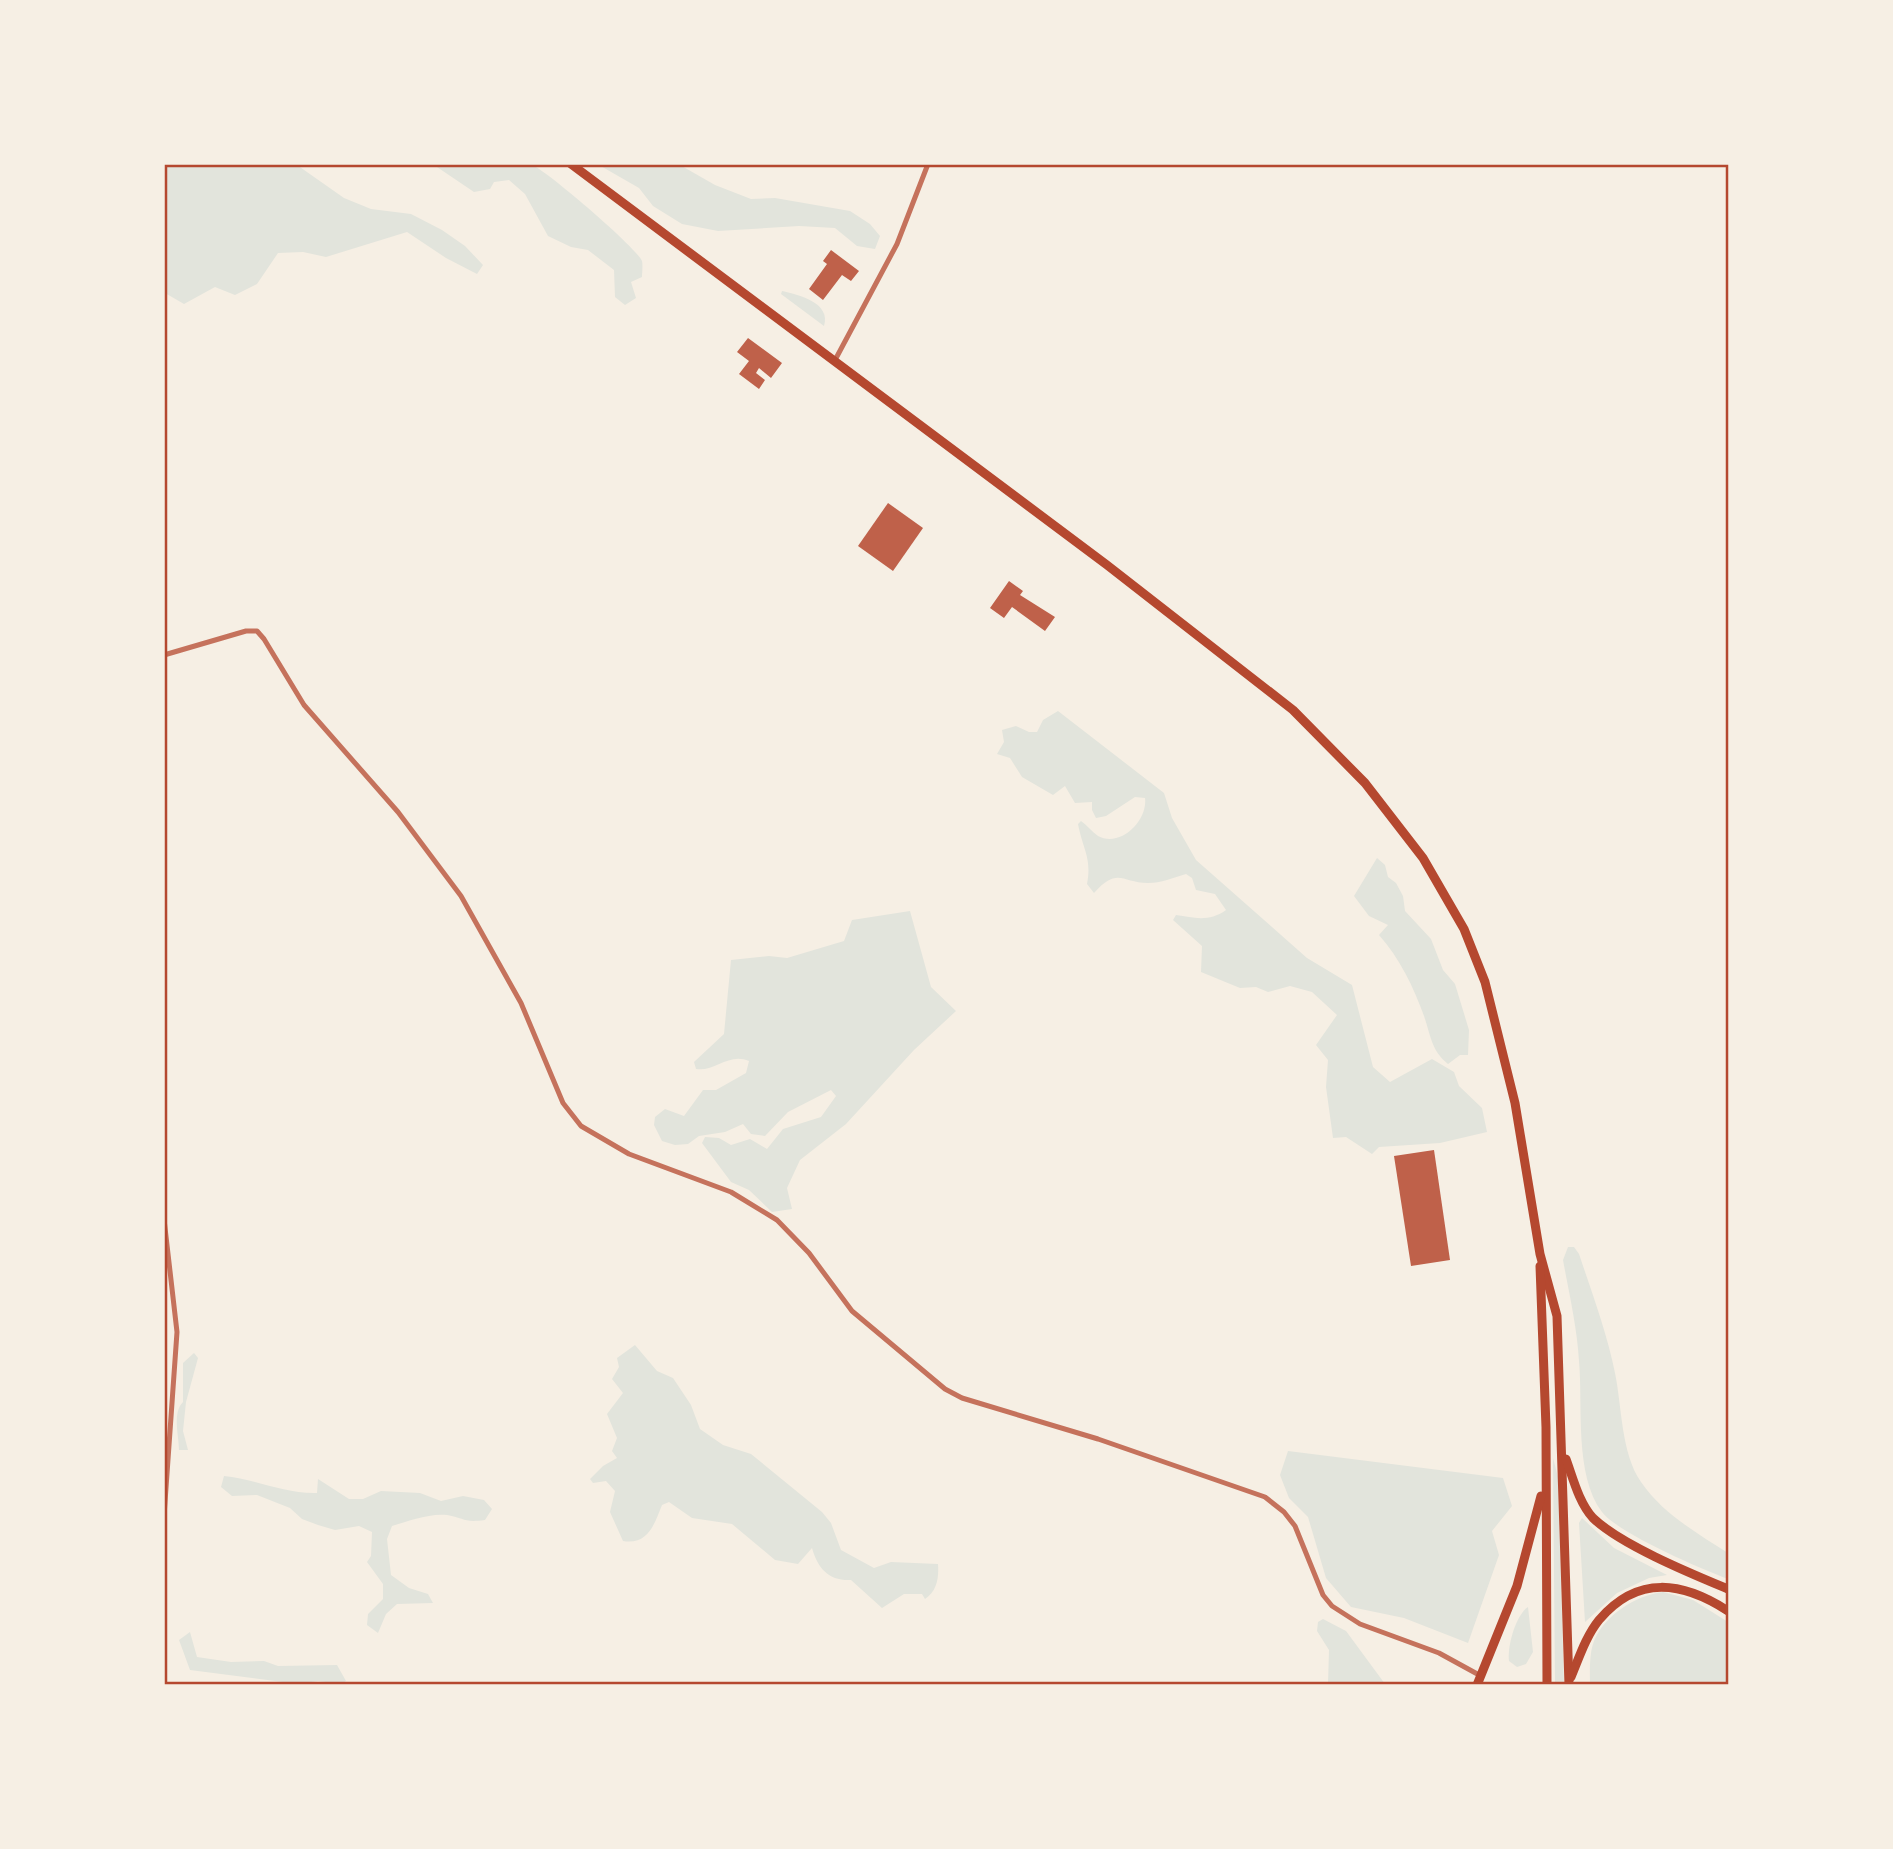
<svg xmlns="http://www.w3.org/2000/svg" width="1893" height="1849" viewBox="0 0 1893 1849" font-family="'Fira Sans',sans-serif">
	<rect width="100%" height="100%" fill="#f6efe4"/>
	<!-- green -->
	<g fill="#e2e4dc">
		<path d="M165,164L297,165L344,198L371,209L411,214L442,230L465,246L483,265L477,274L446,258L407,232L326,257L303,252L278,253L257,284L235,295L215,287L184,304L165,293Z"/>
		<path d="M434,165C451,164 520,160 532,165C546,170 637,248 642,261C643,265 642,273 642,277L631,282L636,298L625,305L615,297L614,270L588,250L571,247L548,236L525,194L509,180L494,182L490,189L474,192Z"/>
		<path d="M599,165H680L715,185L751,199L775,198L850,211L870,224L880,236L875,249L857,246L835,228L799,226L718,231L682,224L653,206L639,188Z"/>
		<path d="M782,291C800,295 831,303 824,326L781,294Z"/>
		<path d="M1058,711L1164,793L1172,818L1196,860L1307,958L1352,985L1373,1067L1390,1082L1432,1059L1454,1072L1459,1086L1482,1108L1487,1132L1440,1143L1379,1147L1372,1154L1346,1137L1333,1138L1326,1087L1328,1060L1316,1045L1337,1015L1312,992L1290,986L1268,992L1256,987L1240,988L1201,972L1202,946L1173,920L1176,915C1195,918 1209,922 1226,910L1215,894L1196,890L1192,878L1186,874C1173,878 1161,883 1148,883C1122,883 1118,866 1094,893L1087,884C1092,858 1083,850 1078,824L1081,821C1087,825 1092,832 1098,836C1120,848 1148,821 1145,798L1135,797L1106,816L1096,818L1092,810V802L1075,803L1065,786L1053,795L1022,777L1010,758L997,754L1004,742L1002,730L1016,726L1029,732H1037L1043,720Z"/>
		<path d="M1377,858L1385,865L1388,877L1396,883L1403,896L1405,911L1431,939L1443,970L1455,984L1469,1030L1468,1055H1460L1448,1064C1431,1050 1431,1036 1424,1016C1414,988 1399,957 1379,935L1388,925L1369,916L1354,896Z"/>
		<path d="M910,911L931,987L956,1011L914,1050L846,1124L800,1160L787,1188L792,1209L772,1212L749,1190L731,1182L702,1143L705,1137L719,1138L731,1145L750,1139L767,1149L783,1129L821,1117L836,1096L831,1090L788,1112L765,1136L751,1134L743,1124L725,1132L699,1136L688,1144L675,1145L662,1141L654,1125L655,1117L665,1109L684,1116L703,1090H716L746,1073L749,1061C729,1052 715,1072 696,1069L694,1062L724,1034L731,960L769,956L787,958L844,941L852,920Z"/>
		<path d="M1568,1247H1574L1579,1254C1592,1293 1607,1333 1615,1373C1622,1407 1621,1453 1641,1482C1663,1514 1697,1533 1728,1553V1579C1701,1569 1618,1533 1602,1512C1574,1475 1583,1405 1579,1361C1577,1327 1569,1293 1563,1260Z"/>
		<path d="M635,1345L657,1371L673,1378L691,1405L700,1429L723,1445L751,1454L822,1512L831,1523L841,1550L874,1568L891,1562L938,1564C939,1578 937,1591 925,1599L922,1594H904L882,1608L851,1580C829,1581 818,1569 812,1548L798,1564L775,1560L732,1524L692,1518L669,1502L662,1505C654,1525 648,1545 623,1541L610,1512L615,1491L606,1481L593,1483L590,1479L603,1466L617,1458L612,1451L617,1438L607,1414L623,1393L612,1379L619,1367L617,1358Z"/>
		<path d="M194,1353L198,1358L186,1402L183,1431L188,1450H179C179,1435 172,1413 183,1402V1363Z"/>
		<path d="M1288,1451L1503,1478L1512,1506L1492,1531L1499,1555L1468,1643L1404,1618L1351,1607L1326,1578L1308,1517L1289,1498L1280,1475Z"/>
		<path d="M1553,1458L1558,1477L1564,1685L1555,1684Z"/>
		<path d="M224,1476C255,1479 285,1494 317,1493L318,1479L349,1499H363L381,1491L420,1493L441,1501L463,1496L484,1500L492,1509L485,1520C463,1523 465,1518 447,1515C430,1513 408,1521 392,1526L387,1539L391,1575L409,1588L428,1594L433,1603L397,1604L386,1614L378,1633L367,1625L368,1614L383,1599V1584L367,1562L371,1556L372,1532L359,1526L335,1530L318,1525L302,1519L290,1508L257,1495L232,1496L221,1487Z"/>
		<path d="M1582,1518L1614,1548L1667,1575L1649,1578L1617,1593L1585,1622L1579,1523Z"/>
		<path d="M1663,1592L1693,1600L1728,1622V1684H1590C1590,1670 1589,1654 1594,1641C1605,1615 1636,1595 1663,1592Z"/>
		<path d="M1528,1607L1533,1652L1526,1664L1517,1667L1509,1661C1507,1646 1516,1615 1528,1607Z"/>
		<path d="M1323,1619L1346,1631L1385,1684H1328L1329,1650L1317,1631L1318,1622Z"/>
		<path d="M190,1632L197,1657L231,1662L264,1661L278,1666L337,1665L346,1681L341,1684L318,1681L298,1684L190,1670L179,1640Z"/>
	</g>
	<!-- building -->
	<g fill="#bf614a">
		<path d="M831,250L859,271L851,281L842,275L823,300L809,289L827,264L823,261Z"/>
		<path d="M748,338L782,363L771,378L759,368L756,373L765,380L759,389L739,374L749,361L737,352Z"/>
		<path d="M888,503L923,528L893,571L858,546Z"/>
		<path d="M1009,581L1023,591L1020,595L1055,617L1045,631L1012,607L1004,618L990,608Z"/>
		<path d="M1434,1150L1450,1260L1411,1266L1394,1156Z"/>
	</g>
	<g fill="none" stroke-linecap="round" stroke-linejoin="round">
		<!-- minor -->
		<g stroke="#c5725c" stroke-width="5">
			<path d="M834,362L897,244L928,164"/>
			<path d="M164,655L246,631H257L264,639L304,705L398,812L461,896L521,1003L563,1103L581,1126L629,1154L731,1192L777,1220L809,1253L852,1311L945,1389L962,1398L1098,1439L1265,1497L1284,1512L1295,1526L1323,1595L1332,1606L1360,1624L1439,1653L1481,1676"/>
			<path d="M164,1055V1085"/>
			<path d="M164,1219L177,1332L164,1516"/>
		</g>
		<!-- trunk -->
		<g stroke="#b5482f" stroke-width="9">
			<path d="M571,164L1107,565L1293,710L1365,783L1423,858L1464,929L1485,982L1515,1103L1540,1254L1557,1316L1569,1685"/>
			<path d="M1540,1266L1546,1427L1547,1685"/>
			<path d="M1566,1459C1573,1478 1579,1503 1593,1518C1621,1545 1692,1574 1728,1589"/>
			<path d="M1571,1677C1579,1658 1586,1636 1599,1620C1638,1574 1683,1582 1728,1611"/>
			<path d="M1477,1685L1517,1586L1541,1496"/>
		</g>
	</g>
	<!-- border -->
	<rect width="1893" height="1849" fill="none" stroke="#f6efe4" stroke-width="332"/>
	<rect x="166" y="166" width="1561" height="1517" fill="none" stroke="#b5482f" stroke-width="2.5"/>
</svg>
